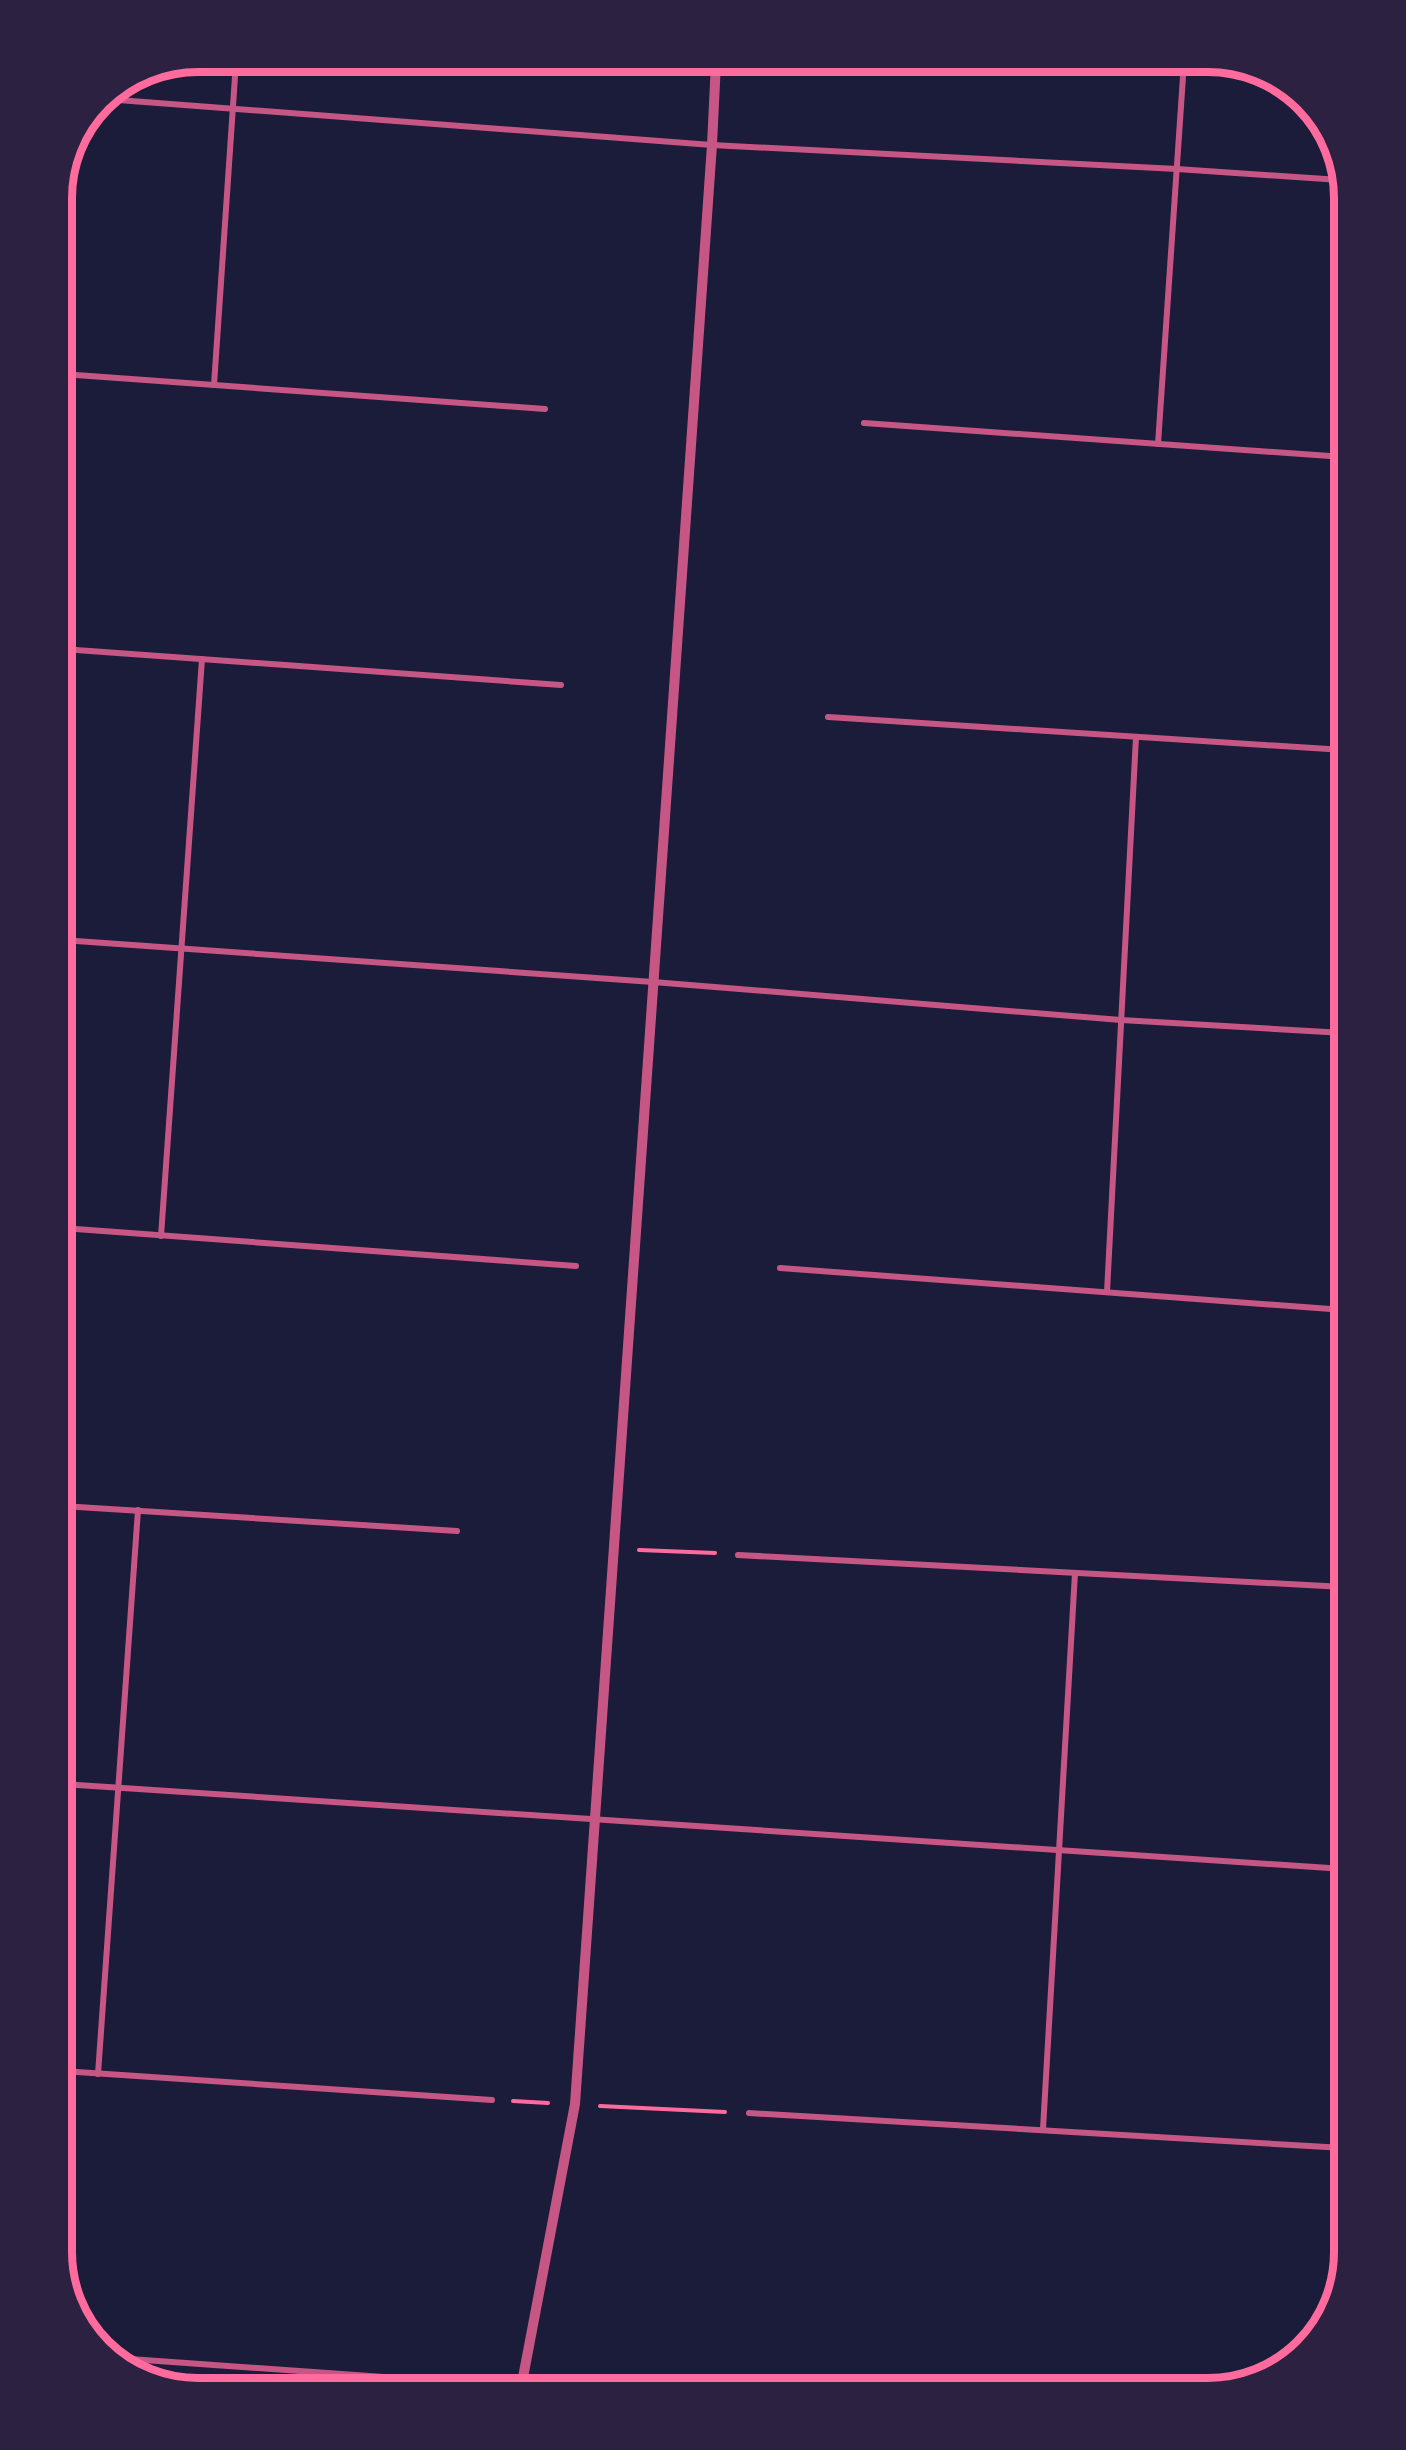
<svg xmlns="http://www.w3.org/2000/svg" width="1406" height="2450" viewBox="0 0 1406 2450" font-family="'Source Sans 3',sans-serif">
	<rect width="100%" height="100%" fill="#1b1b3a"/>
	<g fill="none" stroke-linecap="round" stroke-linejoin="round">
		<!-- path -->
		<g stroke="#ff6b9d" stroke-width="4">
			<path d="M639,1550L715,1553"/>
			<path d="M513,2101L548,2103"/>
			<path d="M600,2106L725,2112"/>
			<path d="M448,2382L494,2386"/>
		</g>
		<!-- minor -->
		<g stroke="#c65784" stroke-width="6">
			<path d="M105,99L712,145L1177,169L1340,180"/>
			<path d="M62,374L545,409"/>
			<path d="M214,385L236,62"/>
			<path d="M864,423L1344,457"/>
			<path d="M1158,444L1184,62"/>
			<path d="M62,649L561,685"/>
			<path d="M828,717L1344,750"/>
			<path d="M62,940L653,982L1121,1020L1344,1033"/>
			<path d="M62,1228L576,1266"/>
			<path d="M161,1236L202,659"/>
			<path d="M780,1268L1344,1310"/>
			<path d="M1107,1292L1136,737"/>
			<path d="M62,1506L457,1531"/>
			<path d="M738,1555L1344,1587"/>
			<path d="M62,1784L1344,1869"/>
			<path d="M62,2071L492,2100"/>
			<path d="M98,2074L138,1510"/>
			<path d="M749,2113L1344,2148"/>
			<path d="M1043,2129L1075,1573"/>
			<path d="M116,2358L426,2380"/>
		</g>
		<!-- tertiary -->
		<path stroke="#c65784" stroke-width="10" d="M521,2388L575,2104L712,145L716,62"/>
	</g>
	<!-- crop -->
	<path d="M0 0H1406V2450H0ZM198 72H1208A126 126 0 0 1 1334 198V2252A126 126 0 0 1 1208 2378H198A126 126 0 0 1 72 2252V198A126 126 0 0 1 198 72Z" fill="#2d2142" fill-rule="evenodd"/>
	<path fill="none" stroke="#ff6b9d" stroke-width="8" d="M198 72H1208A126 126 0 0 1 1334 198V2252A126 126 0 0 1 1208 2378H198A126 126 0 0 1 72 2252V198A126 126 0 0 1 198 72Z"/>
</svg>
